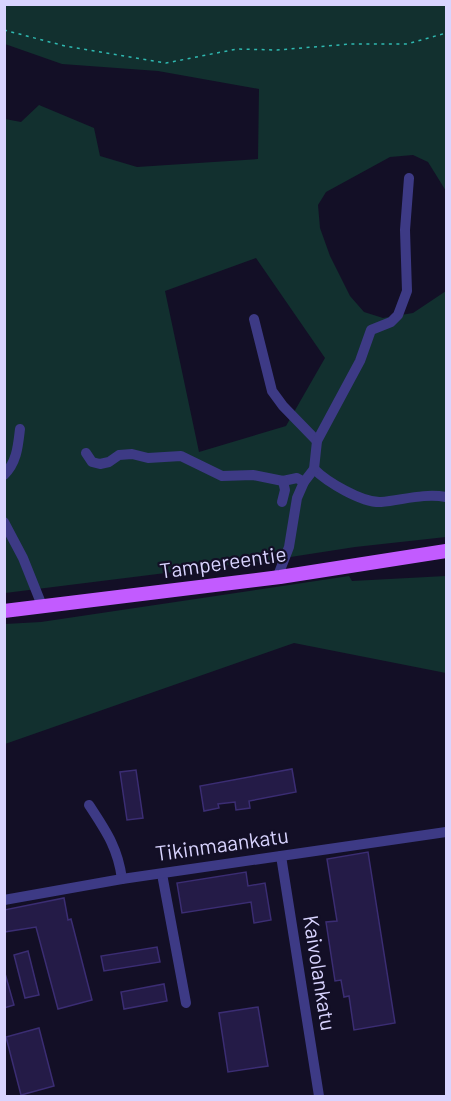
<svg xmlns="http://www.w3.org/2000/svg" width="451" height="1101" viewBox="0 0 451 1101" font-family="Barlow,sans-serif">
	<rect width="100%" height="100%" fill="#130f26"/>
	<!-- green -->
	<g fill="#12302f" fill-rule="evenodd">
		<path d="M4,5H446V191L428,162L413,155L390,157L326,192L318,205L320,228L330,256L350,296L364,312L383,318L413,313L446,291V537L355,547L271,560L5,593V119L21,122L39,105L94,128L100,156L137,167L258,159L259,89L158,71L62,64L5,44ZM256,258L325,358L286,426L199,452L165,291Z"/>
		<path d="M349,576L352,581L446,576V673L294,643L5,744V624L41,622Z"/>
	</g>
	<!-- building -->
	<g fill="#241b47" stroke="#3b2d73" stroke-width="1.5">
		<path d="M292,769L296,792L249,801L250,808L236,810L235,802L218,804L219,808L204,811L200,786Z"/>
		<path d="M136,770L143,818L127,820L120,772Z"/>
		<path d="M368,852L395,1023L354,1030L349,996L344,997L341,980L335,981L326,922L337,921L327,859Z"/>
		<path d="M246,872L248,886L265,883L271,920L254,923L251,902L182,913L177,883Z"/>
		<path d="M64,898L68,920L71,919L92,1000L58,1009L36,927L4,932V910Z"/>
		<path d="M157,947L160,962L104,971L101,956Z"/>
		<path d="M28,951L39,995L25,998L14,955Z"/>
		<path d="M4,970L14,1005L4,1008Z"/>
		<path d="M164,984L167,1001L124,1009L121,992Z"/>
		<path d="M258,1007L268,1066L228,1072L219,1013Z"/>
		<path d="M39,1028L54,1086L21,1095L6,1037Z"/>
	</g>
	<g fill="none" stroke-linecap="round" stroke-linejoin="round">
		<!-- path -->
		<path stroke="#2fb8b0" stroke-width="1.5" stroke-dasharray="3 4.5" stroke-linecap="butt" d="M4,30L65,46L166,63L237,49L277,50L351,44H407L446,33"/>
		<!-- minor -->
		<g stroke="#3d3a85" stroke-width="10">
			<path d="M254,319L272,391L283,406L317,441"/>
			<path d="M86,453L92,462L100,464L109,462L119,455L132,454L148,458L181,456L222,476L253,475L283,481L297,478L304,482"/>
			<path d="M314,469C327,482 362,503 381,502C403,500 424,493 446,497"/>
			<path d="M4,475C17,462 18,446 20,429"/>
			<path d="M282,502L285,490L283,481"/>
			<path d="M4,522L23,558L43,608"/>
			<path d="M277,578L289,547L297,498L304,482L314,469L317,441L360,361L371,330L391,322L398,315L407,291L405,230L409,178"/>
			<path d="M89,805C106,831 118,848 122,879"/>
			<path d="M281,856L319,1096"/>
			<path d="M162,874L186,1003"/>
			<path d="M4,900L122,879L446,832"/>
		</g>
		<!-- major -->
		<path stroke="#c25bff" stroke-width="14" d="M4,611L280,577L446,551"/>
	</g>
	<g text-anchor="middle" stroke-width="4.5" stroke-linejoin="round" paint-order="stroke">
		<!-- street labels -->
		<g font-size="21" fill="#d9d4ff" stroke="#130f26">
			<text transform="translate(223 563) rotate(-8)" y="7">Tampereentie</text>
			<text transform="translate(222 845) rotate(-8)" y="7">Tikinmaankatu</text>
			<text transform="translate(319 973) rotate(81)" y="7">Kaivolankatu</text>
		</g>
	</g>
	<!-- border -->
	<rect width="451" height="1101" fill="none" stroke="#d9d4ff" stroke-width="12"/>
</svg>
